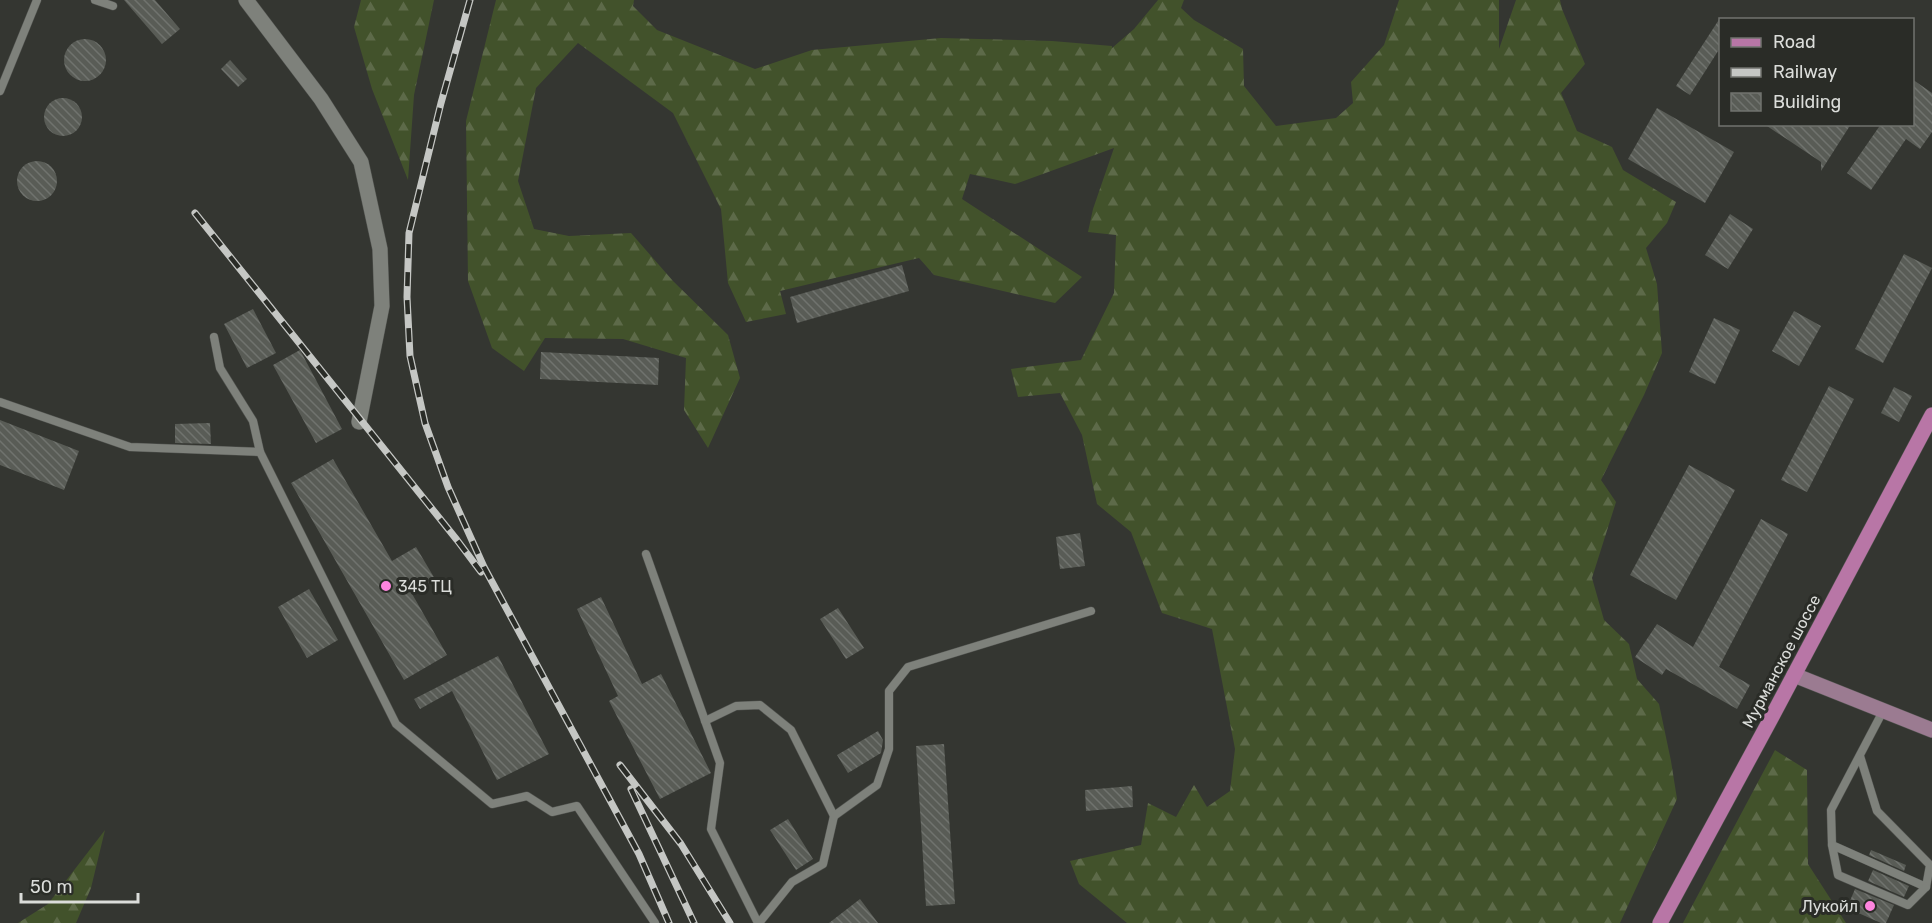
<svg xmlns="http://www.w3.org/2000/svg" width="1932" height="923" viewBox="0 0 1932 923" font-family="Rubik,sans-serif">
	<defs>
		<pattern id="forest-firs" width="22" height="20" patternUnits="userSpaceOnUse" patternTransform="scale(1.5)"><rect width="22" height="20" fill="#42522b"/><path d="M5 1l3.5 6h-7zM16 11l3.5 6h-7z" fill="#5d6a49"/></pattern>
		<pattern id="building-back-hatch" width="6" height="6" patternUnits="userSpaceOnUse" patternTransform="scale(1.5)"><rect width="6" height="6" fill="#595c56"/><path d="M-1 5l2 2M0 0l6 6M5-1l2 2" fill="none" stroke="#70736e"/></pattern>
	</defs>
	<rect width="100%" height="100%" fill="#343631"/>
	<!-- forest -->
	<g fill="url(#forest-firs)">
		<path d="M361,0H434L414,95L408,180L372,89L354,27Z"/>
		<path d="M496,0H634L633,6L657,30L755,69L812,50L941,38L1052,41L1112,46V48L1134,29L1158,0H1184L1181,8L1194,20L1243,49L1244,86L1276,126L1336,118L1353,103L1351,82L1384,45L1399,0H1499V49L1516,0H1560L1562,9L1585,64L1561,93L1577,131L1612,147L1623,170L1676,202L1667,223L1646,248L1657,284L1662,353L1644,395L1601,480L1616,502L1592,578L1604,620L1629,644L1637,679L1659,704L1671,761L1677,799L1620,923H1127L1079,884L1070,861L1141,845L1148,803L1176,817L1194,785L1207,807L1230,791L1235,749L1212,629L1162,613L1131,532L1097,504L1082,435L1060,393L1018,397L1011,369L1081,360L1114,293L1116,235L1088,232L1093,209L1114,148L1015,184L970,174L962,199L1082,277L1055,303L934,275L919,258L780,291L786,314L746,322L728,283L721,209L673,113L578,43L536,88L518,181L534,229L569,236L631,233L673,281L728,335L740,378L708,448L684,410L686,358L623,339L545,338L524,371L492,348L468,281L466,121Z"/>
		<path d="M1775,750L1807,770L1808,864L1846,923H1683Z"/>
		<path d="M105,830L91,888L76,923H18L48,904Z"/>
	</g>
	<!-- building -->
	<g fill="url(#building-back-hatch)">
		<path d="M124,0H155L180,29L162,44Z"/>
		<path d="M1720,18V48L1690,95L1676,86Z"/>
		<circle cx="85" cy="60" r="21"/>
		<path d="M230,60L247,79L238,87L221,69Z"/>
		<path d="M1912,79L1932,93V132L1920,149L1906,139L1871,190L1847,173L1881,124H1912Z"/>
		<circle cx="63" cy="117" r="19"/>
		<path d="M1657,108L1734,152L1705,203L1628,159Z"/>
		<path d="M1764,124H1851L1821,171V162Z"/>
		<circle cx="37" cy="181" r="20"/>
		<path d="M1730,214L1753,229L1728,269L1705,255Z"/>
		<path d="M1904,254L1932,268L1883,363L1855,349Z"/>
		<path d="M902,265L909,291L797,323L790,297Z"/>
		<path d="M253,309L276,353L247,368L224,324Z"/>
		<path d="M1794,311L1821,326L1799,366L1772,351Z"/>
		<path d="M1714,318L1740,330L1715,384L1689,372Z"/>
		<path d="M300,350L342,429L316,443L273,365Z"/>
		<path d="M541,352L659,358L658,385L540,379Z"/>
		<path d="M1829,386L1854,399L1807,492L1781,480Z"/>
		<path d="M1894,387L1912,396L1899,422L1881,413Z"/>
		<path d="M0,420L79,451L64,490L0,465Z"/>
		<path d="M210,423L211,444L175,443V424Z"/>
		<path d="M333,459L392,561L416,547L435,579L411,592L447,655L404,680L291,483Z"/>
		<path d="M1689,465L1735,490L1676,600L1630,575Z"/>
		<path d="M1761,519L1788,534L1719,667L1750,685L1737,709L1666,669L1662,675L1635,657L1657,624L1693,647Z"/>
		<path d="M1080,533L1085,566L1060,569L1056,537Z"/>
		<path d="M309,589L338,640L307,658L278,607Z"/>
		<path d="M601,597L642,684L661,674L711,773L660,799L609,701L618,696L577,609Z"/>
		<path d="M838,608L864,648L846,659L820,619Z"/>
		<path d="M498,656L549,754L497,780L452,691L420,709L414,699Z"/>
		<path d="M878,731L883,740L881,753L848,773L837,755Z"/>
		<path d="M944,744L955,904L926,906L916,746Z"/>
		<path d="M1132,786L1133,807L1086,811L1085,790Z"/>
		<path d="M788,819L813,859L796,870L770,830Z"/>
		<path d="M1871,850L1906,865L1904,871L1869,855Z"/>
		<path d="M1873,870L1909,886L1904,897L1868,881Z"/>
		<path d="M1855,889L1894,905L1886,923H1881L1847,908Z"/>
		<path d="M860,899L878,923H829Z"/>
	</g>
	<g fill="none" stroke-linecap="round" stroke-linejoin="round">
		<defs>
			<g id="lane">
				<path d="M95,0L113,6"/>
				<path d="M0,91L37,0"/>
				<path d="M214,337L220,368L253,421L260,452"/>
				<path d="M0,402L130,447L260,452L396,724L492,804L527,796L552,812L577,806L655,923"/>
				<path d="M646,554L720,763L711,829L758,923"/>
				<path d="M705,721L736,706L760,705L791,730L834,816L823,864L792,882L759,923"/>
				<path d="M1860,756L1877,811L1930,865L1926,887L1832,845L1831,810L1883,711"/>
				<path d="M834,816L877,785L889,749V691L908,667L1091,611"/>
				<path d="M1832,845L1838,875L1908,905L1926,887"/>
			</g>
			<path id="street" d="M246,0L321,99L361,162L380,249L382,306L359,422"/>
			<path id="secondary" d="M1794,675L1932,730"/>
			<path id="primary" d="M1660,923L1768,724L1932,415"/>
		</defs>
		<!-- lane casing -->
		<use href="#lane" stroke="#51534f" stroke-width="9"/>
		<!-- street casing -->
		<use href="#street" stroke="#51534f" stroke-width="16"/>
		<!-- secondary casing -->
		<use href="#secondary" stroke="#51534f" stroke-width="16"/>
		<!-- primary casing -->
		<use href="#primary" stroke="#51534f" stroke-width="16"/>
		<!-- lane -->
		<use href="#lane" stroke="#7e817b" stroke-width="8"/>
		<!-- street -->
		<use href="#street" stroke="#7e817b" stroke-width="15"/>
		<!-- secondary -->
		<use href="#secondary" stroke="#9b7b91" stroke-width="15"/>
		<!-- primary -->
		<use href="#primary" stroke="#b876a6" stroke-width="15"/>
		<defs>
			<g id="rail">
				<path d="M470,0L441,103L409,233L407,297L410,356L425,423L448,487L484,567L639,854L669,923"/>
				<path d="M195,213L457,540L481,572"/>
				<path d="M620,765L681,844L730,923"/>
				<path d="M631,789L694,923"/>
			</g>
		</defs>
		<!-- rail casing -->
		<use href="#rail" stroke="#c5c7c4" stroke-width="7"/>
		<!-- rail -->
		<use href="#rail" stroke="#2a2c27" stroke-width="4.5" stroke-dasharray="14" stroke-linecap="butt"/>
	</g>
	<!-- markers -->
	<g fill="#ff85df" stroke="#2a2c27" stroke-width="2">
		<circle cx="386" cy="586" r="6"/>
		<circle cx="1870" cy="906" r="6"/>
	</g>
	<g text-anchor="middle" stroke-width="6" stroke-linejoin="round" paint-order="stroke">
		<!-- poi labels -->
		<g font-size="16" fill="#dbddda" stroke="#2a2c27" text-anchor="start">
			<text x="398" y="592">345 ТЦ</text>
			<text x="1858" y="912" text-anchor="end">Лукойл</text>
		</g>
		<!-- street labels -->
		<g font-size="16" fill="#dbddda" stroke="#2a2c27">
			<text transform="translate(1781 661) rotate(-62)" y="6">Мурманское шоссе</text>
		</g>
	</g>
	<!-- legend -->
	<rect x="1719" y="18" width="195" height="108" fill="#2a2c27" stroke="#71736f" stroke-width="1.5"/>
	<rect x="1731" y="38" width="30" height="9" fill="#b876a6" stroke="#71736f" stroke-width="1.5"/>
	<text x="1773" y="48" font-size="18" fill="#dbddda">Road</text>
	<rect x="1731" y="68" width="30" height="9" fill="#c5c7c4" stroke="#71736f" stroke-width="1.5"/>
	<text x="1773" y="78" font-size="18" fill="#dbddda">Railway</text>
	<rect x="1731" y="93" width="30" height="18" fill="url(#building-back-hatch)" stroke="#71736f" stroke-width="1.5"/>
	<text x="1773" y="108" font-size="18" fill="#dbddda">Building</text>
	<!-- scale -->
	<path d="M21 893v9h117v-9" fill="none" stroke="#dbddda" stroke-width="3"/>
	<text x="30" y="893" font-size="18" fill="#dbddda" stroke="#2a2c27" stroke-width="4.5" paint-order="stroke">50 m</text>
</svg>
